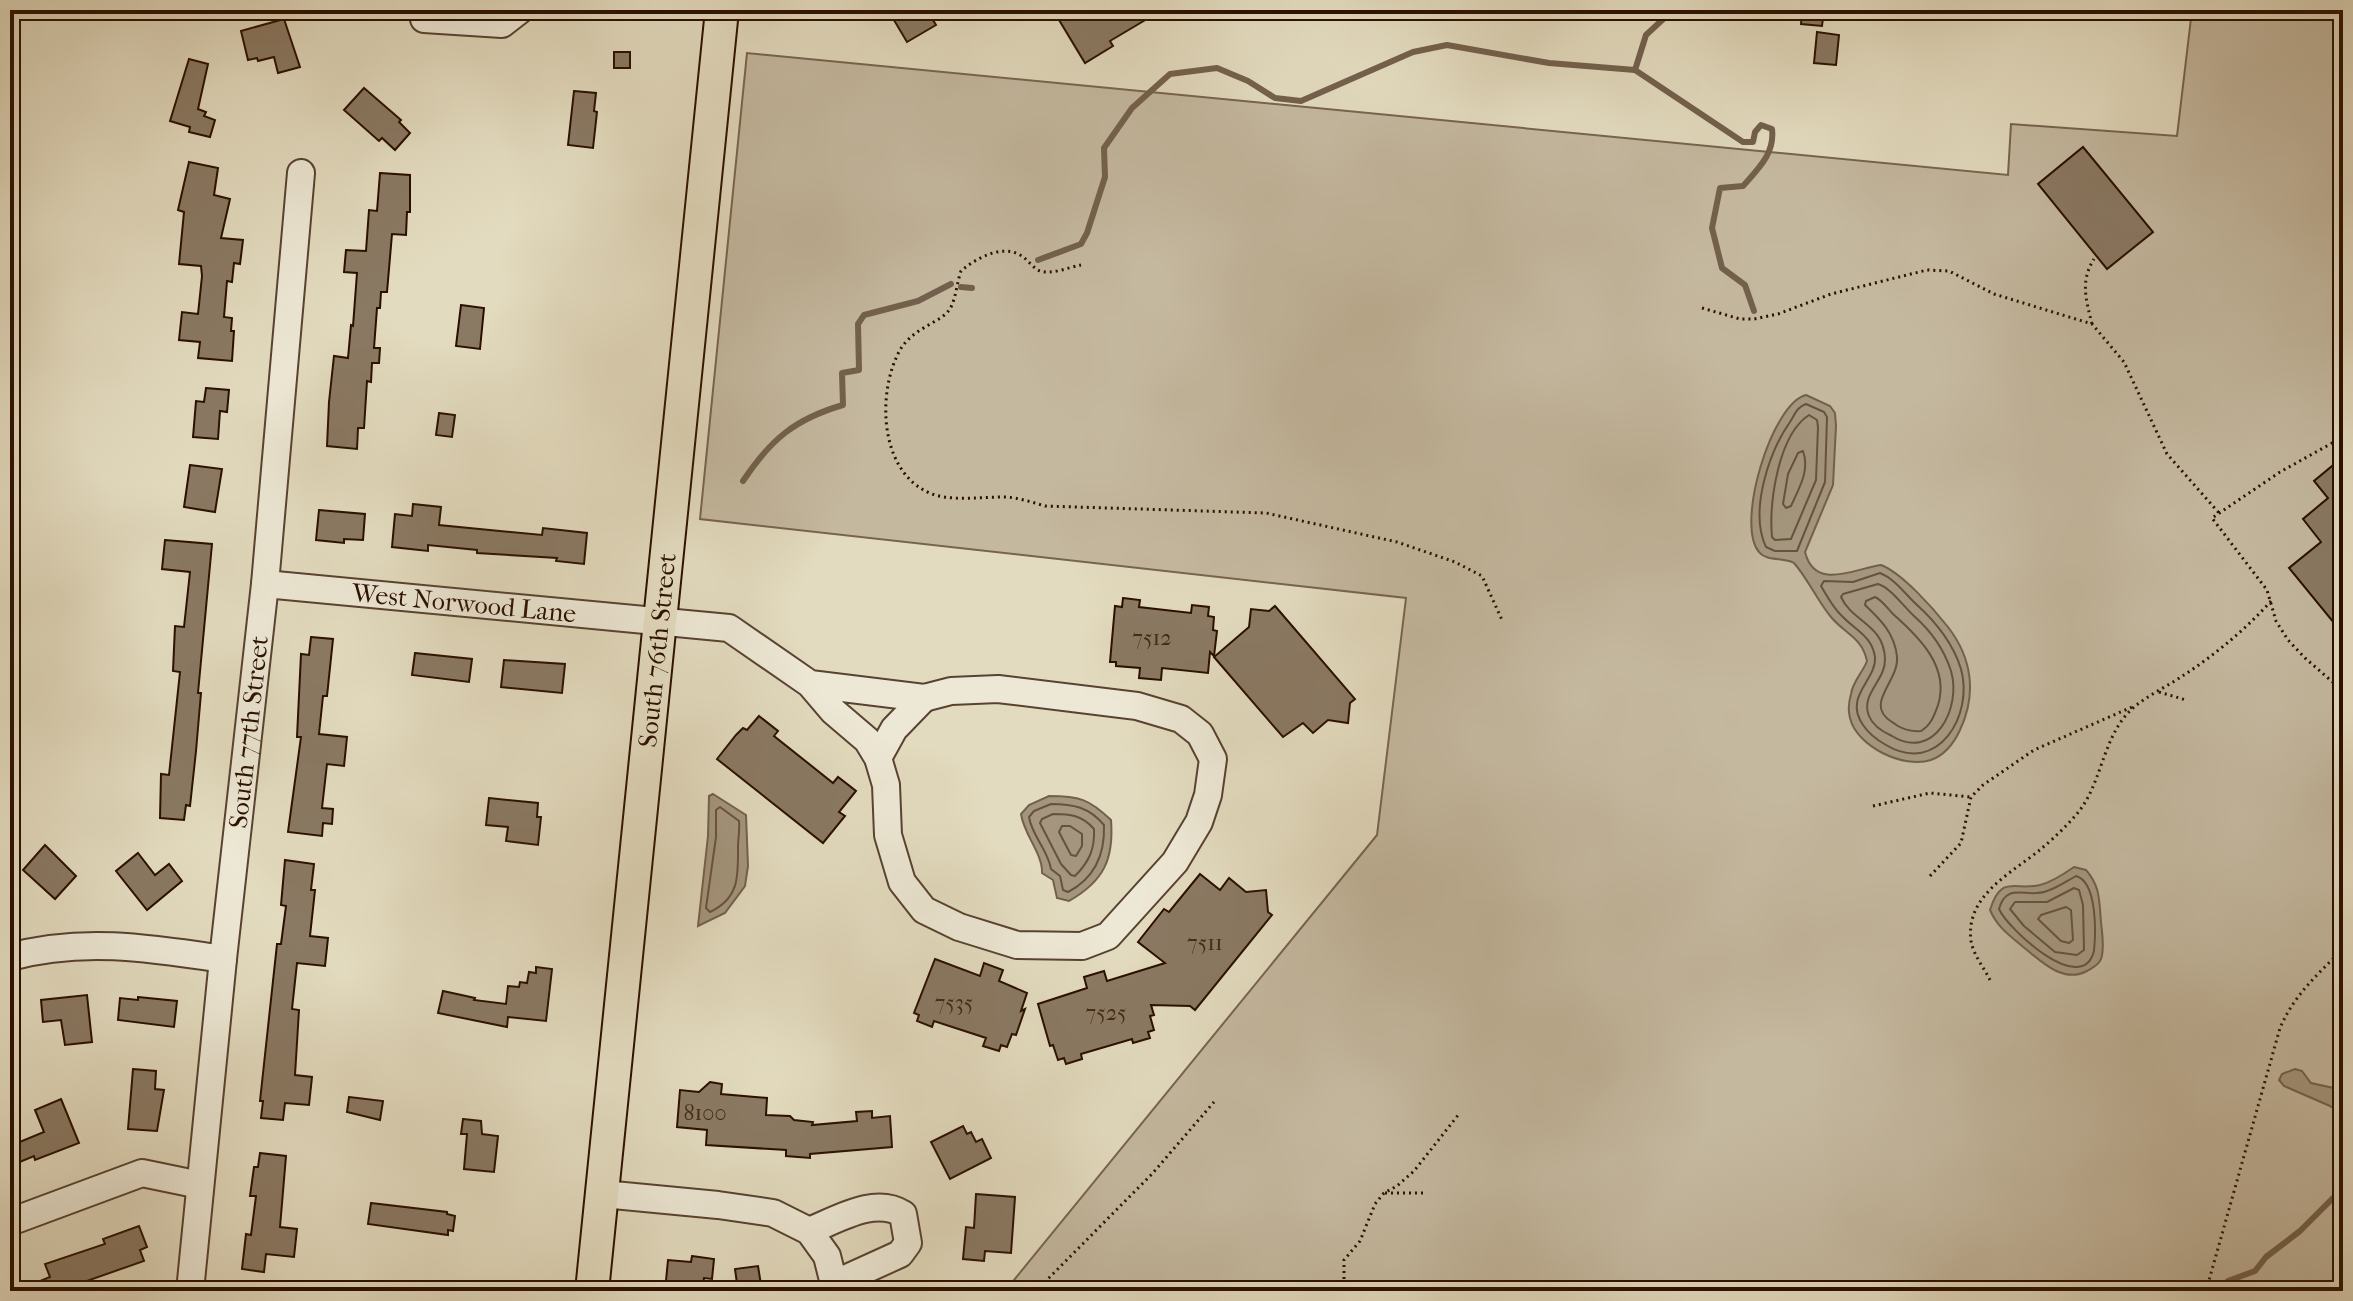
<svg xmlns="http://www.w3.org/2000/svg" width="2353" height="1301" viewBox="0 0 2353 1301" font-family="'IM FELL French Canon',serif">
	<rect width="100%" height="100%" fill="#e3dbbf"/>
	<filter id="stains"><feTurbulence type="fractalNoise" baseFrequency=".0025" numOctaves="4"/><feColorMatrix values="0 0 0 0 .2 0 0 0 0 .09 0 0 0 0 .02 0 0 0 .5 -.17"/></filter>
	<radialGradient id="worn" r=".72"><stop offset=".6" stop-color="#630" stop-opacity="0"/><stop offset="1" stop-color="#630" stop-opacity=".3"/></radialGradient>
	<!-- green -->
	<path fill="#c4b89f" stroke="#776450" stroke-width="2" d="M2192,10H2343V1291H1005L1377,835L1406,598L700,519L747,53L2008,175L2011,124L2177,136Z"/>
	<!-- water -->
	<g fill="#a4967e" stroke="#73604c" stroke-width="2">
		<path d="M1806,395L1830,406L1835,413L1836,426L1833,485L1805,552C1815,592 1856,568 1881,565C1902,573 1933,608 1948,627C1972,658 1977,694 1960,730C1954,743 1945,755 1931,760C1904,769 1857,747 1850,718C1848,711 1849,701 1851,694C1853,681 1863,672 1867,661C1862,637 1845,634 1831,617C1817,600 1808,579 1794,563C1784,557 1767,562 1759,552C1735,524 1772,403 1806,395Z"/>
		<path d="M713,794L746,815L748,866L745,886L725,913L698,926L708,836L709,796Z"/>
		<path d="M1049,796C1079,796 1089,799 1111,820C1114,859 1104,881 1069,901L1057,898L1053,880L1042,873C1043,854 1024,835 1021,814L1029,805Z"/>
		<path d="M2074,867L2086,870C2101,887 2099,902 2101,922C2102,933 2105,948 2101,959C2099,965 2092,968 2087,971C2064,983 2044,964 2027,950C2013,938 1998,929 1990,910C2001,874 2014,891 2040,885C2052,882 2064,874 2074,867Z"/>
		<path d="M2295,1069L2302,1071L2311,1083L2343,1090V1115L2330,1106L2284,1086L2279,1080L2282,1074Z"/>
	</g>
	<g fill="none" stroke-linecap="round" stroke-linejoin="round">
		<!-- shore -->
		<g stroke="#67523f" stroke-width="2">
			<path d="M1806,404L1824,412L1827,417L1825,482L1797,551H1775L1766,547C1749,511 1769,452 1790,422C1795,414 1797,407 1806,404Z"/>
			<path d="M1809,415L1817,420L1818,427L1816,480L1791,539L1775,540L1772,537C1769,503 1778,435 1809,415Z"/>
			<path d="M1803,451C1810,471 1799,488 1791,506L1786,508L1783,504L1788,474L1798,453Z"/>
			<path d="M1880,573C1895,579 1904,593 1916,604C1936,622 1953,643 1961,669C1974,715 1938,776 1886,745C1877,740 1869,734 1863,725C1843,696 1877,680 1875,657C1872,636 1855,630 1842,616C1833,608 1827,596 1821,586L1824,581L1853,582Z"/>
			<path d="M1878,584C1891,588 1903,606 1914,616C1931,631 1944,649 1951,671C1962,708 1934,762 1892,736C1883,732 1873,726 1869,716C1860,694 1886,680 1885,659C1884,624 1852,622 1841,597L1843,594Z"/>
			<path d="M1875,597C1882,600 1887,608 1893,614C1919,637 1950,667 1938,705C1934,716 1931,725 1921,731C1909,732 1901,729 1892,722C1863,704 1899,682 1897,657C1895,634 1881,620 1865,605L1866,601Z"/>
			<path d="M1051,804C1073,804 1089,807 1104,825C1105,855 1095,878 1068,892L1063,890L1060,876L1051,869C1048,850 1032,836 1029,817L1034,811Z"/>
			<path d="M720,807L739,821C740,830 738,838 738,847C738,875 740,898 710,912L706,908L716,837V810Z"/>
			<path d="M1053,814C1070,814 1082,815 1094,829C1095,849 1089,862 1075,876L1071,875L1061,864L1040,823L1042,819Z"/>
			<path d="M1062,826H1070L1082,834V846L1076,856L1071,855L1059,832Z"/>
			<path d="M2076,876C2097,882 2096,931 2094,951C2082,998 2008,929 1999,909C2007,881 2027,899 2047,891C2057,888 2067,881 2076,876Z"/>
			<path d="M2074,888L2079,890L2083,905L2084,950L2077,955L2055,952L2024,926L2010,909L2015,902H2047Z"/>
			<path d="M2066,907L2071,910L2073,940L2069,943L2061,941L2038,919L2041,915Z"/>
		</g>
		<!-- stream -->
		<g stroke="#73604c" stroke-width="6">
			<path d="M1673,10L1646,35L1635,70L1743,142H1753L1755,132L1761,125L1772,129C1775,153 1759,168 1743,186L1720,188L1712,228L1722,268L1745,285L1754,311"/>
			<path d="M1038,260L1081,244L1087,233L1105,177L1104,148L1132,108L1170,74L1217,68L1248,81L1275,98L1301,101L1413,52L1447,45L1549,63L1635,70"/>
			<path d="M961,287L972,288"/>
			<path d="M743,481C771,439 795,419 843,405L842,373L859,370L858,324L864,315L918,301L951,284"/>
			<path d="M2228,1281L2255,1271L2266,1257L2300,1231L2343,1188"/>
		</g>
	</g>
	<!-- building -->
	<g fill="#8a7963" stroke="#2a0f00" stroke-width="2">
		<path d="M888,10H951L933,20L936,25L907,42Z"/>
		<path d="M1053,10H1162L1110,41L1113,46L1085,63Z"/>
		<path d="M1802,10H1824L1822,26L1801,24Z"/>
		<path d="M284,19L300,67L278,73L274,57L258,61L257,58L248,60L241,31Z"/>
		<path d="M1817,32L1839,35L1836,65L1814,63Z"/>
		<rect x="614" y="52" width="16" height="16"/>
		<path d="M189,59L208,64L198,109L206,112L204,116L215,120L210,137L189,132L190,127L170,121Z"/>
		<path d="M364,88L401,120L399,122L410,133L395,150L382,138L379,141L344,110Z"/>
		<path d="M574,91L596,93L594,111L597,112L593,148L568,145Z"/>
		<path d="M2083,147L2153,232L2107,269L2038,184Z"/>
		<path d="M189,162L218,168L214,195L230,199L221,238L243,240L240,264L234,263L232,282L227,281L224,317L232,318L231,331H234L232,361L198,358L200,342L179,340L182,312L198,314L202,276L201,266L179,264L184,212L178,210Z"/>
		<path d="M380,173L410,175V212H407L406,235L392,234L387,292H381L380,308H377L374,348H380L379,363H372L371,382L367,381L364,428H358L357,449L327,446L329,402L334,356L348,358L351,325L353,326L357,273L344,272L346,250L366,251L369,210L377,211Z"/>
		<path d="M461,305L484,308L480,349L456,346Z"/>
		<path d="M206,388L229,390L227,412L220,411L218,439L193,437L196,401L204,402Z"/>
		<path d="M439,413L455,415L452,437L436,435Z"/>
		<path d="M2343,457V634L2289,568L2321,542L2303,519L2328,498L2314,481Z"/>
		<path d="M190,465L222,469L215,512L184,507Z"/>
		<path d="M413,504L441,507L439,525L542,535L543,528L587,533L584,564L556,561L557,558L477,553V550L428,545V551L392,547L395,514L412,516Z"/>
		<path d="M319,510L365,514L363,540L344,539V543L316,540Z"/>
		<path d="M165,540L212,544L198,693H201L196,751L190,806L186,805L184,820L160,818L161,774L169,775L180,672L173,671L175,626L184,627L190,572L162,569Z"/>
		<path d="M1123,598L1140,600L1139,607L1191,613L1192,605L1209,607L1208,616L1214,617L1213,630L1217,631L1214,656L1210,652L1208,673L1162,668L1161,680L1139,678L1140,668L1116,666V662H1110L1115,606L1122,607Z"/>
		<path d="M1275,606L1355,699L1350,703L1348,723L1328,720L1313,733L1303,723L1283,737L1214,657L1249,627L1251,609L1269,611Z"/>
		<path d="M311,637L333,639L327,696H323L319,734L347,737L344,766L327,764L322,808L333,809L332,824L323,823L322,836L288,832L301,737H297L301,654L309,655Z"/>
		<path d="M415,653L472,659L469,682L412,675Z"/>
		<path d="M504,660L565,664L562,693L501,687Z"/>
		<path d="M759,716L778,731L774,736L833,783L838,777L856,791L839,812L845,816L823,843L717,759L736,735L743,728L747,730Z"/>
		<path d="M489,798L538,803L537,817H541L538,845L506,841L508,827L486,825Z"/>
		<path d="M45,845L76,876L55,899L23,870Z"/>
		<path d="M138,853L155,875L169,864L182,881L147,910L116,871Z"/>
		<path d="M285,860L314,864L311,890H315L310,936L328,938L325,966L297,963L292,1009L299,1010L295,1075L312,1077L309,1105L285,1103L283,1120L261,1118L263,1101H260L277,944H281L286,906L281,905Z"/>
		<path d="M1200,874L1220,890L1229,878L1246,892L1266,890L1268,912L1272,915L1195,1010L1190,1006L1151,1005L1154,1015L1150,1016L1154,1030L1148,1032L1150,1038L1133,1043L1132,1039L1081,1054L1082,1059L1066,1064L1064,1058L1058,1060L1053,1045L1050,1046L1038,1004L1087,988L1084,977L1104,971L1107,981L1165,963L1138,942L1164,909L1169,912Z"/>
		<path d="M935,959L980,976L984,963L1003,970L999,981L1027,993L1021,1011L1025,1009L1016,1035L1012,1034L1007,1047L1001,1045L999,1051L983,1046L986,1038L934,1021L932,1027L917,1021L919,1015L914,1013Z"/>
		<path d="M536,967L552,969L546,1021L508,1017L507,1027L438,1013L443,991L475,998L474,1000L506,1004L508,986L519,987L520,982L527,983L529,972L536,973Z"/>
		<path d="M87,995L92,1042L65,1045L61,1020L43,1022L41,1000Z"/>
		<path d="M138,997L177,1001L174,1027L118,1020L120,998L138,1000Z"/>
		<path d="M133,1069L156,1071L155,1089L164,1090L157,1131L128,1129Z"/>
		<path d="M710,1082L722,1084L721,1094L767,1098L766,1115L790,1116L794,1120L813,1122L812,1125L857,1121L856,1112L872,1111V1118L890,1116L892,1147L810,1154V1158L786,1156V1150L706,1145L707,1130L677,1127L680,1090L699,1092Z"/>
		<path d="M349,1097L383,1101L380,1120L347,1112Z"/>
		<path d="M61,1099L79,1143L35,1160L34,1156L10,1166V1146L44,1132L35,1110Z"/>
		<path d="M463,1119L481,1121L482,1134L498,1136L494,1172L464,1169L467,1134H461Z"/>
		<path d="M963,1126L967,1134L971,1132L976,1142L982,1139L991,1158L950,1179L931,1142Z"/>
		<path d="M260,1153L286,1156L280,1227L297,1229L294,1257L266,1254L264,1272L242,1269L246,1234L251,1235L256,1196H250L254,1167H258Z"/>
		<path d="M976,1194L1015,1197L1011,1253L985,1251L984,1261L963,1259L966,1227L974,1228Z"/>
		<path d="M371,1203L447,1212V1214L455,1216L453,1231L448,1230V1235L368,1224Z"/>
		<path d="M139,1226L147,1247L140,1250L144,1261L75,1285L77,1291H16L50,1277L45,1264L105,1244L103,1239Z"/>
		<path d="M692,1256L714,1259L712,1279L704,1278L702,1291H665L668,1260L691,1262Z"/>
		<path d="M758,1266L762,1291H738L735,1269Z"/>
	</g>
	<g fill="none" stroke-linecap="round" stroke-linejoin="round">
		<defs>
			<g id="minor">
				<path d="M424,19L502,24L520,10"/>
				<path id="s1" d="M265,584L729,628L810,684L833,711L867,740L878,758L886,785L888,835L902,882L924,910L959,927L1017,945L1082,946L1108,936L1175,862L1199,822L1208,795L1213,759L1200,734L1181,719L1137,706L998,689L951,691L924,698L810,684"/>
				<path d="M878,758L894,729L924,698"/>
				<path d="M10,957C82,937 150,948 223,959"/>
				<path d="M603,1194L718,1205L773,1213L809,1231L827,1256L834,1284L833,1291"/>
				<path d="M10,1222L142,1173L200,1185"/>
				<path d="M809,1231C837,1220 874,1196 903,1214L908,1243L900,1254L834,1284"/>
				<path id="s2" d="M190,1291L223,959L265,584L301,173"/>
			</g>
			<g id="major">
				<path id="s3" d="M592,1291L722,10"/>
			</g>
		</defs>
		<!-- minor casing -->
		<use href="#minor" stroke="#584230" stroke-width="30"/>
		<!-- major casing -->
		<use href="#major" stroke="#2a0f00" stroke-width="36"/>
		<!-- path -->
		<g stroke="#2a0f00" stroke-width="3" stroke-dasharray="2 4" stroke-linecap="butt">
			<path d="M1081,265C1069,267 1050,276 1038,270C1031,266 1026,257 1018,254C1000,245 975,259 961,271C957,282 956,297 951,307C943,323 914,326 900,350C876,393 879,477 935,495C957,501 980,497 1003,497C1017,497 1031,502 1045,506L1266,513L1397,542L1455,562L1482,576L1502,620"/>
			<path d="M1702,308L1740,319H1754L1778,314L1831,294L1927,270L1949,271L1994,294L2092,324L2124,362L2167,454L2219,513"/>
			<path d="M2092,324C2086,300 2080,281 2094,259"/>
			<path d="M2343,437L2280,472L2212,518L2267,590L2276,621L2288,640L2305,658L2343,691"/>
			<path d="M2159,692L2186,700"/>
			<path d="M1873,806L1930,793L1971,797"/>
			<path d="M1930,876L1961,843L1971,797L1983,785L2034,750L2132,707"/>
			<path d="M1990,980C1984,968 1973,954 1971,941C1965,895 2012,873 2041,849C2054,838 2069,824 2080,810C2103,779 2103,735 2133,708C2148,695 2168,686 2184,675C2216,654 2246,629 2272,600"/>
			<path d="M1385,1193H1425"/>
			<path d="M1036,1291L1152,1174L1214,1102"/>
			<path d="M1344,1291V1260L1360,1241L1375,1204L1384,1193L1397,1186L1414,1171L1459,1114"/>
			<path d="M2206,1291L2280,1028C2294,995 2318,974 2343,949"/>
		</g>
		<!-- minor -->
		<use href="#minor" stroke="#ede8d5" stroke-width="26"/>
		<!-- major -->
		<use href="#major" stroke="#e3dbbf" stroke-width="32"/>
	</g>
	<g text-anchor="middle" stroke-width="6" stroke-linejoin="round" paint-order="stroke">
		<!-- number labels -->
		<g font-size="22" fill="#422a19">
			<text x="1152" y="645">7512</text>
			<text x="1205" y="950">7511</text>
			<text x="954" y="1010">7535</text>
			<text x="1106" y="1020">7525</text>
			<text x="705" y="1120">8100</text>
		</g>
		<!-- street labels -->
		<g font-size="26" fill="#2a0f00" stroke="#ede8d5">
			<text dy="9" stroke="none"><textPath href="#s1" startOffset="200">West Norwood Lane</textPath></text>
			<text dy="9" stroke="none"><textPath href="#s3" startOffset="644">South 76th Street</textPath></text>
			<text dy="9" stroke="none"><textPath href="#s2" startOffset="562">South 77th Street</textPath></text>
		</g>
	</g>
	<!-- margin -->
	<rect width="2353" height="1301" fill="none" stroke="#e3dbbf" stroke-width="40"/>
	<rect x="12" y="12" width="2329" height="1277" fill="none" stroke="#2a0f00" stroke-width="4"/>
	<rect x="20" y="20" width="2313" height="1261" fill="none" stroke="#2a0f00" stroke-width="2"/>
	<rect width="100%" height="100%" filter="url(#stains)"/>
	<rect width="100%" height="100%" fill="url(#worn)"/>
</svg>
